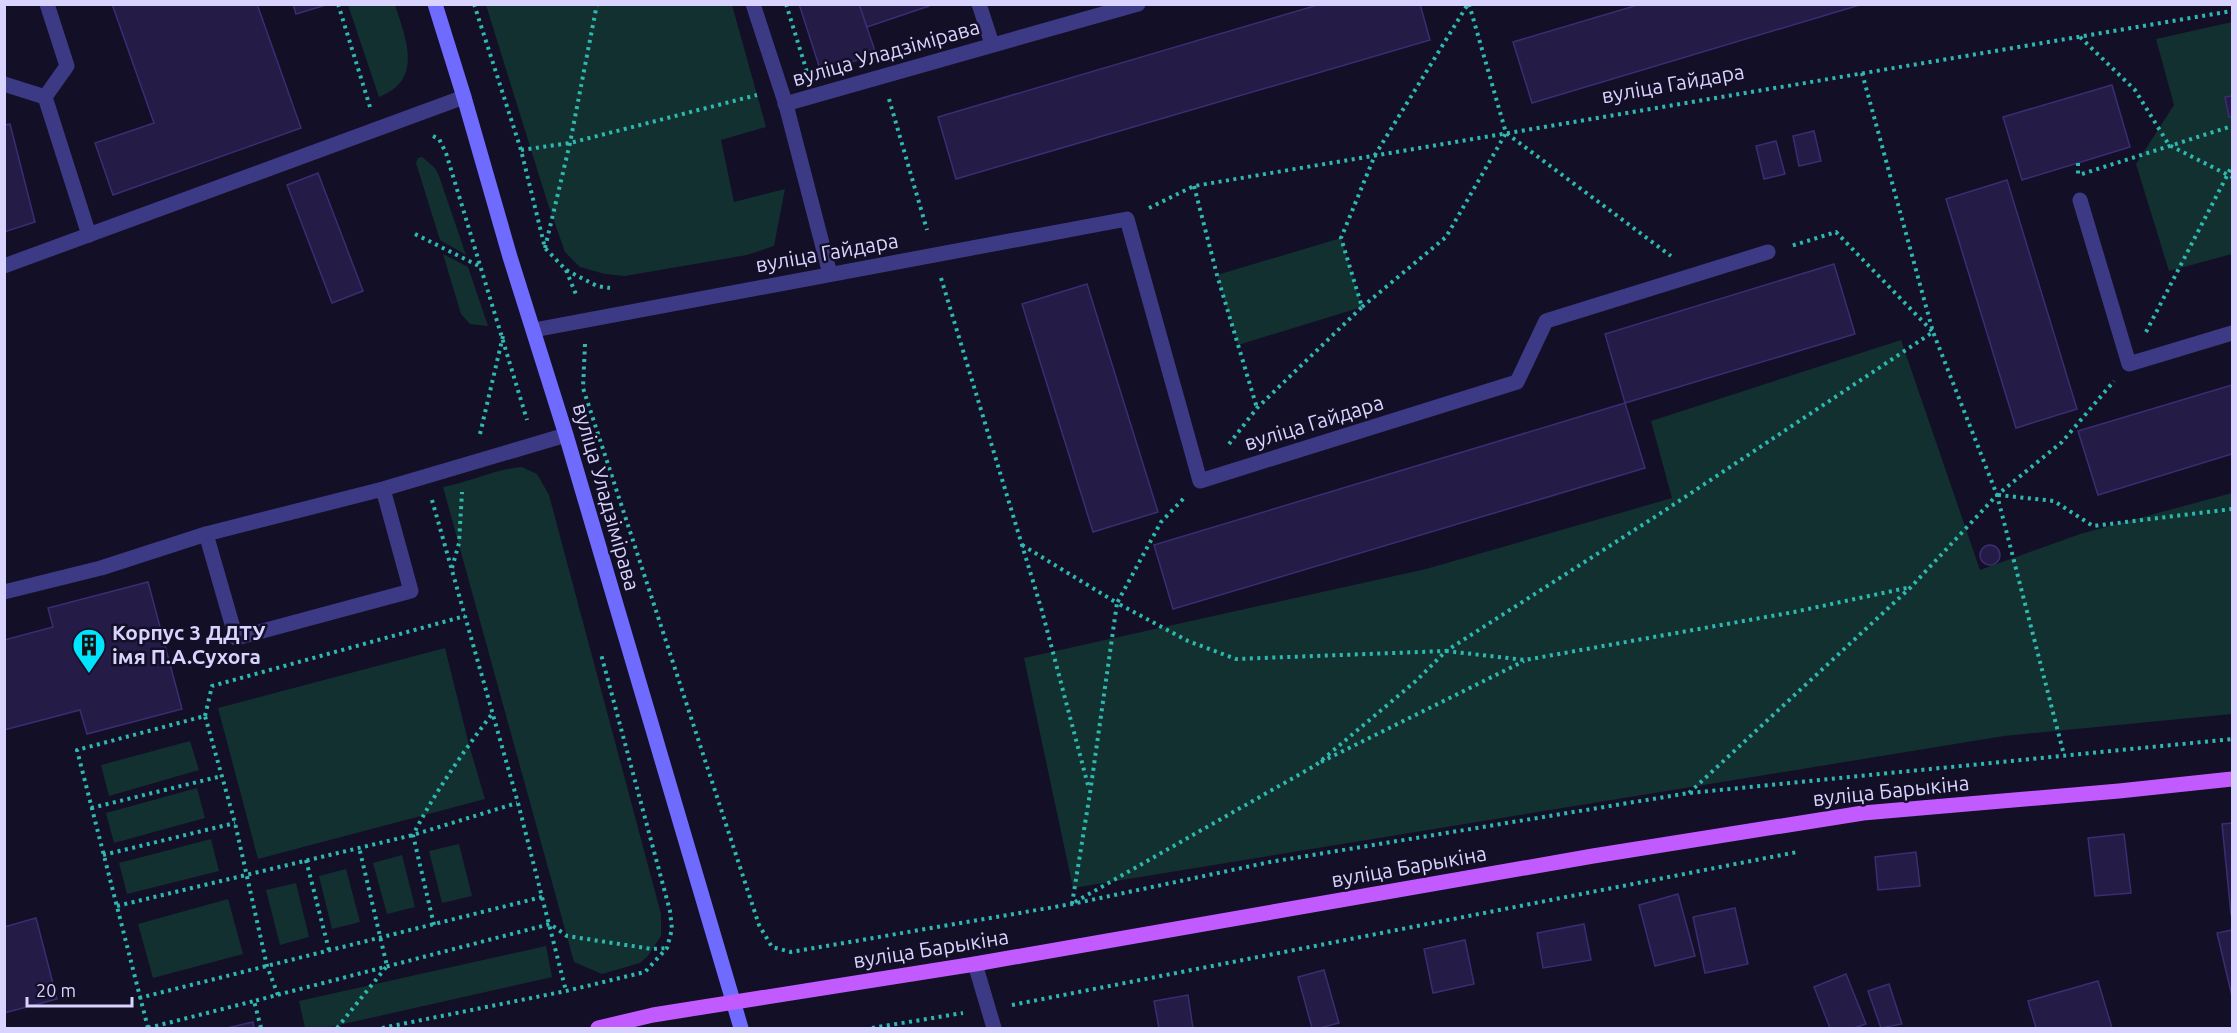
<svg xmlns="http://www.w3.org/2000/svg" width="2237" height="1033" viewBox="0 0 2237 1033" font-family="Ubuntu,sans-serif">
	<rect width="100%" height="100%" fill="#130f26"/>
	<!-- green -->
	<g fill="#12302f">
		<path d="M348,5H395C406,39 424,80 379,97Z"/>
		<path d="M486,5H732L766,127L721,140L734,202L785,189L774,246L747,255L625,276L605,274L580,267L565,252L547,201Z"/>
		<path d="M2232,22V254L2169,271L2136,164L2174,105L2156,39Z"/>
		<path d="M422,157L435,168L439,176L466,255L440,240L416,163L418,158Z"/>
		<path d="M1341,238L1362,307L1238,345L1217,275Z"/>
		<path d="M443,254L468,267L488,326L470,324L461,314Z"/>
		<path d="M1901,340L1980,570L2080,534L2232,493V714L2004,736L1073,888L1024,658L1426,569L1672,498L1651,421Z"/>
		<path d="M522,467L537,474L549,495L661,914V936L647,957L640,963L602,974L574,962L443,487C471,482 495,469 522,467Z"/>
		<path d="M445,648L469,745L485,799L258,859L218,708Z"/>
		<path d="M190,741L199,770L109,796L101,765Z"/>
		<path d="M197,788L205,818L114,843L106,813Z"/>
		<path d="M211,839L219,871L127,894L119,863Z"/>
		<path d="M459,844L472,896L442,903L429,851Z"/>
		<path d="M402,855L415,907L387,914L373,863Z"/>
		<path d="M346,869L360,922L332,929L319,876Z"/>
		<path d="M296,883L309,937L280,945L266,890Z"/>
		<path d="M228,899L243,954L153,978L138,924Z"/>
		<path d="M546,946L552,977L326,1028H305L299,1001Z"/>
	</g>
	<!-- building -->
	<g fill="#241b47" stroke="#3b2d73" stroke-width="1.5">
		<path d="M112,4H257L301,128L113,195L95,143L154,123Z"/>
		<path d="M293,4H326V5L296,14Z"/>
		<path d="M799,4H859L876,54L821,72Z"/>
		<path d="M859,4H928L929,6L867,27Z"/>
		<path d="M1321,4H1420L1430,40L956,179L938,117Z"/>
		<path d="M1641,4H1863L1532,103L1513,42Z"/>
		<path d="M2112,85L2130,147L2022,180L2003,117Z"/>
		<path d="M2232,96V117H2229L2225,97Z"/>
		<path d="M10,124L35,222L4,232V125Z"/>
		<path d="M1814,131L1821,161L1799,166L1793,136Z"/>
		<path d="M1776,141L1785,174L1764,179L1756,146Z"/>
		<path d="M318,173L363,291L332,303L287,185Z"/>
		<path d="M2007,180L2077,409L2016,428L1946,199Z"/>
		<path d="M1834,264L1855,334L1625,403L1605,334Z"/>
		<path d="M1087,284L1158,512L1093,532L1022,304Z"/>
		<path d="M2232,385V454L2098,495L2078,431Z"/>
		<path d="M1625,403L1645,468L1173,609L1154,545Z"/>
		<circle cx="1990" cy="555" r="10"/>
		<path d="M148,582L182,709L87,734L80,710L4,730V640L53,627L48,608Z"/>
		<path d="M2232,823V913L2231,914L2222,824Z"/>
		<path d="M2124,834L2131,893L2095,896L2088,838Z"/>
		<path d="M1916,852L1920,886L1878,890L1875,857Z"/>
		<path d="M1678,894L1695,956L1655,966L1639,905Z"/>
		<path d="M1735,908L1748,964L1705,973L1693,917Z"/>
		<path d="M36,918L57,999L4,1013V927Z"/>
		<path d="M1584,924L1591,960L1543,968L1537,933Z"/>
		<path d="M2232,930V996L2217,933Z"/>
		<path d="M1465,940L1474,984L1433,993L1424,949Z"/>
		<path d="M1324,970L1339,1023L1320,1028H1312L1298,977Z"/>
		<path d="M1846,974L1866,1024L1854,1028H1830L1814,987Z"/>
		<path d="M2098,981L2112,1028H2036L2028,1001Z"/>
		<path d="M1889,984L1902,1024L1881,1028L1868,991Z"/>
		<path d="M1188,995L1193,1028H1159L1154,1001Z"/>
		<path d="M253,1022L254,1028H227Z"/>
	</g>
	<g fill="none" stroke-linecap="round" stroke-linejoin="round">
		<!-- path -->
		<g stroke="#2fb8b0" stroke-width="4" stroke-dasharray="3 4.5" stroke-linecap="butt">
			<path d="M338,4L370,107"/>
			<path d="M474,4L521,150L545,248L566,270L597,286L610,288"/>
			<path d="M786,4L807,72"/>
			<path d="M1469,4L1506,133L1671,256"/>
			<path d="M2080,37L2135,90L2169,145L2232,177"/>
			<path d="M1862,73L1933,332L1997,495L2064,755"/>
			<path d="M889,99L927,230"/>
			<path d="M433,136L439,139L446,153L527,420"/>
			<path d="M521,150L570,143L757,95"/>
			<path d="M2078,163V174"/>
			<path d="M2082,174L2232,126"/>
			<path d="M1194,186L1217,275L1257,408"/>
			<path d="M1149,208L1194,186L2232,11"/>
			<path d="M415,234L481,267"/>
			<path d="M545,248L570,143L597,4"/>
			<path d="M566,270L577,297"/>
			<path d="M941,278L1042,611L1089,789"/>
			<path d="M1362,307L1446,237L1506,133"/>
			<path d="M2146,332L2232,166"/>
			<path d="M585,344L583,388L759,925L772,947L791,952L1072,904L1270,862L1689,793L2232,739"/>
			<path d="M480,434L503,336"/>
			<path d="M1229,444L1257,408L1362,307L1341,238L1375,155L1468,4"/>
			<path d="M1998,495L2054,501L2093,526L2232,509"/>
			<path d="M432,500L518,803L566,991"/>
			<path d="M1022,545L1117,603L1161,522L1184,498"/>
			<path d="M452,568L459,543L462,492"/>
			<path d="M205,716L212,686L465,616"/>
			<path d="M1321,762L1524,661"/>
			<path d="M1689,793L1911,587L1997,495L2062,442L2114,381"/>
			<path d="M91,808L222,776"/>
			<path d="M103,855L235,823"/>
			<path d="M306,860L329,950"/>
			<path d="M1075,902L1316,765L1417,680L1446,651L1525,660L1794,612L1911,587"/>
			<path d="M1072,904L1090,793L1117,603L1188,641L1236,659L1446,651L1664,511L1933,332L1836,232L1791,246"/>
			<path d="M117,906L413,835L517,803"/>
			<path d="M434,925L413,835C435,792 463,752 492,714"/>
			<path d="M139,998L542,897"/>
			<path d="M1012,1005L1797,852"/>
			<path d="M148,1028L77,750L205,716L235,823L267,966L278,995"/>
			<path d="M148,1028L254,1001"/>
			<path d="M261,1028L254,1001L550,924L567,936L652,949L667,948"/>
			<path d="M337,1028L387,966L359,847"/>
			<path d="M382,1028L566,991L645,972L667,948L672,929L670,911L601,654"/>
			<path d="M872,1028L963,1013"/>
		</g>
		<!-- lane -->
		<g stroke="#3d3a85" stroke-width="15">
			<path d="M47,4L67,66L45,97L89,235"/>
			<path d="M753,4L786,105L830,274"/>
			<path d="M979,4L992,44"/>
			<path d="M4,84L45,97"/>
			<path d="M785,104L1138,4"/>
			<path d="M4,266L464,97"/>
			<path d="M383,489L411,591L236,638L206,534L383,489L566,435"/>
			<path d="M4,592L101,568L206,534"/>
		</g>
		<!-- street -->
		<g stroke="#3d3a85" stroke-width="15">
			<path d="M2080,200L2129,364L2232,333"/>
			<path d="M534,330L1127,219L1200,481L1517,382L1546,321L1768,252"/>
			<path d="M975,964L994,1028"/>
		</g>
		<!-- secondary -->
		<path stroke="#6f6bff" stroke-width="15" d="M435,4L464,97L510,257L566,435L741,1028"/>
		<!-- primary -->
		<path stroke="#c25bff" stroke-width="15" d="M598,1028L653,1015L975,964L1593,856L1863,813L2119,791L2232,779"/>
	</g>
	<!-- icons -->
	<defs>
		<symbol id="building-pin" viewBox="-11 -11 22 30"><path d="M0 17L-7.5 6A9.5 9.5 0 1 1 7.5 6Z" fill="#00e5ff" stroke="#130f26"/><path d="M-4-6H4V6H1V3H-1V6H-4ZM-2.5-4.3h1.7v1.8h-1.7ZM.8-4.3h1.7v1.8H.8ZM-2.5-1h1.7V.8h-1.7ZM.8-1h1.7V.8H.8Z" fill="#111"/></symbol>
	</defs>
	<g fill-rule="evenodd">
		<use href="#building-pin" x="70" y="626" width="38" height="52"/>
	</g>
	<g text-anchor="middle" stroke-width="5" stroke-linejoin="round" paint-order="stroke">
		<!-- street labels -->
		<g font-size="21" fill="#d9d4ff" stroke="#130f26">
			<text transform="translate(886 53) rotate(-16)" y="7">вуліца Уладзімірава</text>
			<text transform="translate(1673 84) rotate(-10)" y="7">вуліца Гайдара</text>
			<text transform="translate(827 253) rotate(-10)" y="7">вуліца Гайдара</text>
			<text transform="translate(1314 423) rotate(-17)" y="7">вуліца Гайдара</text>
			<text transform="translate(606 497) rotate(74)" y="7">вуліца Уладзімірава</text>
			<text transform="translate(1891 791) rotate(-6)" y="7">вуліца Барыкіна</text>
			<text transform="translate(1409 867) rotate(-10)" y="7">вуліца Барыкіна</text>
			<text transform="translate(931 949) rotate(-9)" y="7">вуліца Барыкіна</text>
		</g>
		<!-- poi labels -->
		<g font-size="21" font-weight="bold" fill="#d9d4ff" stroke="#130f26" text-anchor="start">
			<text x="112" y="640">Корпус 3 ДДТУ<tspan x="112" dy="24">імя П.А.Сухога</tspan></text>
		</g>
	</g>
	<!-- border -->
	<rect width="2237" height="1033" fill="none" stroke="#d9d4ff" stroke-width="12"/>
	<!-- scale -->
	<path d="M27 997v9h105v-9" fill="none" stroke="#d9d4ff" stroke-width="3"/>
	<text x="36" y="997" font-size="18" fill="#d9d4ff" stroke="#130f26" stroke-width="4.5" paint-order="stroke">20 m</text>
</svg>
